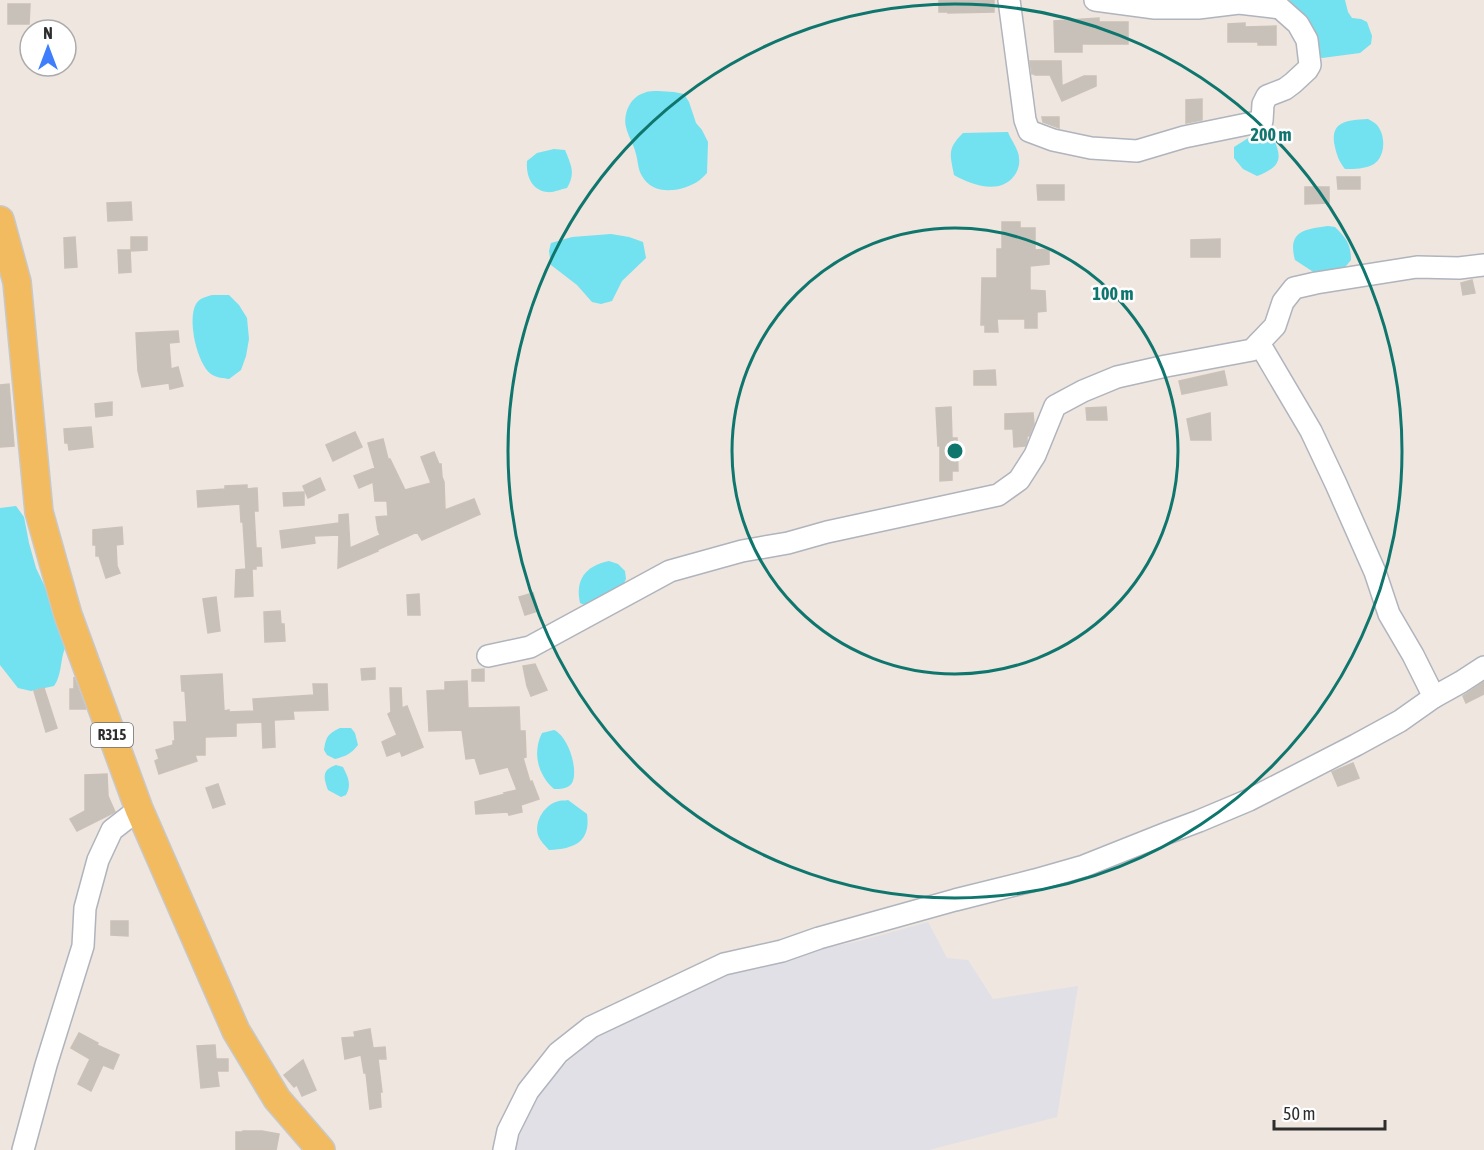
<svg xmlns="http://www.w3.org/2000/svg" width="1484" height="1150" viewBox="0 0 1484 1150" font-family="'Asap Condensed',sans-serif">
	<rect width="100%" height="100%" fill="#eee6df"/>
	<!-- industrial -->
	<path fill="#e1e0e7" d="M928,922L947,958L968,960L993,999L1078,986L1057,1117L929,1150H515L527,1112L557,1071L601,1033L746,964L860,941Z"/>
	<!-- water -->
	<g fill="#72e1f0">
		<path d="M1289,0H1345L1348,12L1352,18L1361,19L1367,22L1372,36L1371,44L1360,53L1322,58L1313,52C1311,39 1310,25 1303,14C1299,9 1293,6 1289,0Z"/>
		<path d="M658,91L674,92L684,94L689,102L696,123L702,130L708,142L707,173C704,176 700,180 697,182C680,192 653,196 642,176C638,170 638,161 636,154C634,145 628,136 626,127C623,114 630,97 644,93C648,91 654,91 658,91Z"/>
		<path d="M1368,119C1371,121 1374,122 1376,124C1386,134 1386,156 1374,164C1365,169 1354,169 1345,169C1339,161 1337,156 1335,147C1329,121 1347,120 1368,119Z"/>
		<path d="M1008,132C1011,140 1019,150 1019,158C1020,164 1018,171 1014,176C1000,195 971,185 954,175C950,154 947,149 963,133Z"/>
		<path d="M1266,136L1273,138C1284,160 1279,167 1257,176L1243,169L1234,158V147L1250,137Z"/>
		<path d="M554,149L565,150C571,165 576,173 567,188C561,189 553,193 547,192C531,190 526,175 527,161L537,153Z"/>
		<path d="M1328,226L1335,227C1346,238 1351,244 1351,260L1341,272L1318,275L1295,260C1287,231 1305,229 1328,226Z"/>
		<path d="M611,234L629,237L643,242L646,258L622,281L612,301L601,304L592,302L577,285L551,265L549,251L551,243L572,237Z"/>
		<path d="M212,295H229L239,305L247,318L249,339L246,356L241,370L229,379C224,378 216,378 211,374C197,364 187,319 196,304C200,298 205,297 212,295Z"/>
		<path d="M16,506L24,517L29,543L36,568L54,606L65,648C60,660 62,675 54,686L31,691L18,688L0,665V508Z"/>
		<path d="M609,561L618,564L625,571L626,579L620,591L587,606L580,603C575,580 585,566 609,561Z"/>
		<path d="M340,728H351L355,733L358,745C351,754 346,756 335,759L327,755L324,750C326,736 328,734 340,728Z"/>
		<path d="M554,730C568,736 579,770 572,783C568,789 560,789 554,789C538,775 532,753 542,733Z"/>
		<path d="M336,765L343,767C348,777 352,785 346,795L341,797L328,790C324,778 321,770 336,765Z"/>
		<path d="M568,800L587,814C591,842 574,849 549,850C545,845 540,841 538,835C534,821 545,804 559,801C562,800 565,801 568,800Z"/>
	</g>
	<!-- building -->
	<g fill="#c7c1ba" stroke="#cac1b8" stroke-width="1.5">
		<path d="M939,0H994V12L948,13V12H939Z"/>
		<path d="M8,4H30L29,24H8Z"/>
		<path d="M1099,18V22H1128V44H1082V52H1055L1054,21Z"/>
		<path d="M1245,23V27L1276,26V45H1258V42H1228V24Z"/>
		<path d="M1030,61H1061L1062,86L1084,76H1096V86L1062,101L1050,75H1035V74H1032Z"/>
		<path d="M1202,99V120L1186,123V100Z"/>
		<path d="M1042,117H1059V128L1043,122Z"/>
		<path d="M1337,177H1360V189H1338Z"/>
		<path d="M1037,185H1064V200H1038Z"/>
		<path d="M1305,187H1329V203L1305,204Z"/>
		<path d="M131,202L132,220L108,221L107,203Z"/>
		<path d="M1002,222H1020V228H1035V250L1049,249V264L1030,266V290L1045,291L1046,311L1037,312V328H1025V319H997L998,332H985V325H981L982,278H997V249H1002Z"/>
		<path d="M75,237L77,267L65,268L64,238Z"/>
		<path d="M131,237H147V250L131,251Z"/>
		<path d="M1220,239V257H1191V240Z"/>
		<path d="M118,250H130L131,272L119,273Z"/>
		<path d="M1472,280L1475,293L1463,295L1461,283Z"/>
		<path d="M178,331L179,342L169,343L171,369L178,367L183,386L170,389L169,383L142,387L138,371L136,333Z"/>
		<path d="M995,370L996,385H974V371Z"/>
		<path d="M1224,371L1227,385L1182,394L1179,381Z"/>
		<path d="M9,384L14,446L0,447V385Z"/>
		<path d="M112,402V415L96,417L95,404Z"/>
		<path d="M951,407L952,438H957L958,471H952V480L940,481V446H938L936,408Z"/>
		<path d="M1106,407L1107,420H1087L1086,408Z"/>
		<path d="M1033,413L1034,424L1029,436H1027V441L1025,446L1014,447L1013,429H1005V414Z"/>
		<path d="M1210,413L1211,440H1191L1187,419Z"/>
		<path d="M91,427L93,447L69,450L68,443H65L64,429Z"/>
		<path d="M355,432L362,447L333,461L326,445Z"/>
		<path d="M383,439L388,459H390L405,490L431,483L421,457L434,452L439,464H441L442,477L444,482L445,510L474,499L480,514L422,540L417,532L377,550L378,551L338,568L339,535L314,536L315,543L282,548L280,531L339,523V515L348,514L350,548L380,535L378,530L376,517L388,516L387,501H375L373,482L359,488L354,476L375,468L368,443Z"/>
		<path d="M320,478L325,490L308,498L303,486Z"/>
		<path d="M247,485V489L257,488L258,511H254L256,548H261L262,566H256V569H252L253,596L235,597L236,570L246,569L243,522H241L240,504L198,507L197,491L225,489V486Z"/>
		<path d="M304,492V505L284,506L283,493Z"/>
		<path d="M122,527L123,544L116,545L117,566L120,573L106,578L99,556H96V545H93V530Z"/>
		<path d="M533,593L538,611L525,615L519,597Z"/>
		<path d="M419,594L420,615H408L407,595Z"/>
		<path d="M216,597L220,631L208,633L203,599Z"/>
		<path d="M280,611L281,624H284L285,641L265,642L264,612Z"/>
		<path d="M535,664L547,690L531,696L527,686L523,666Z"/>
		<path d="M375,668V679L362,680L361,669Z"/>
		<path d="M484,669V681H472V670Z"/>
		<path d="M222,674L224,711L229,710V712L254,711L253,699L314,695L313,684H327L328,710L293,711L294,719L274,720L275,747L263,748L262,722L236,723V736L205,737V755H195L197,761L159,774L155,761L159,759L156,750L173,745V741H175L174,722H187L185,691H182L181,676Z"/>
		<path d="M74,677L86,709H70V689H74Z"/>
		<path d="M467,681L468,708L519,707L520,731H525L526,757L523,758L530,782L532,781L539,799L521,805L522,812L509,815L508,812L476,814L475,802L505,794L504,793L517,790L508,767L480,774L475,758L466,759L462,730L429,731L427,691L445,690V682Z"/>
		<path d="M1484,682V694L1466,703L1463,696Z"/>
		<path d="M44,688L57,728L46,732L34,691Z"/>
		<path d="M390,688H401L402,708L407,706L423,747L402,756L400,751L387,756L382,742L397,735L388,714L391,712Z"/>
		<path d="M1353,763L1359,778L1338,786L1332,772Z"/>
		<path d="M107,774L108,796L115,812L77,831L70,819L85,811V775Z"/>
		<path d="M218,784L225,804L213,808L206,788Z"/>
		<path d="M111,921H128V936L111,935Z"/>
		<path d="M370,1029L373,1048L385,1047L386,1059H378L382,1092H380L381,1107L370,1109L366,1073H364L361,1055L345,1059L342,1038L355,1037L354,1032Z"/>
		<path d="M79,1033L98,1043L97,1045L119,1055L113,1069L103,1065L91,1091L78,1084L90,1059L71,1048Z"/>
		<path d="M215,1045L216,1059H228V1071H217L219,1086L201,1088L197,1046Z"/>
		<path d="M303,1060L316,1090L302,1096L297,1085L294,1087L284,1075Z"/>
		<path d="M243,1131H262L279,1134L276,1150H236V1132H243Z"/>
	</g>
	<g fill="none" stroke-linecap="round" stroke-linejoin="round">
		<defs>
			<g id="minor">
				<path d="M1009,0L1025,120L1029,131L1053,140L1091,148L1137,151L1184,137L1262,121L1263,104L1267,96L1285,89L1293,83L1307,70L1310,65L1307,40L1298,24L1280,8L1239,3L1198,8H1155L1095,0"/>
				<path d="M1259,343L1311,431L1336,484L1375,572L1389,614L1413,655L1434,697"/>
				<path d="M488,656L530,647L670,571L742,551L788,543L827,532L998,495L1019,480L1035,455L1055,406L1083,391L1117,377L1166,366L1252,350L1275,326L1283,302L1294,288L1316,283L1417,267L1459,268L1484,265"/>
				<path d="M23,1150L46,1065L83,946L85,908L98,860L112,830L139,809"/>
				<path d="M504,1150L508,1131L528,1091L558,1053L591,1027L724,964L782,951L819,938L955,900L1035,880L1084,866L1167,833L1199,821L1249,800L1356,745L1400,721L1434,697L1461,682L1484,667"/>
			</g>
			<path id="major" d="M0,220L17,282L39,512L68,615L139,809L236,1031L277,1099L321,1150"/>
		</defs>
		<!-- minor casing -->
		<use href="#minor" stroke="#afb4bd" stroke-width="24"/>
		<!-- major casing -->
		<use href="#major" stroke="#c8c8c8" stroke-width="30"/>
		<!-- minor -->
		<use href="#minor" stroke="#fff" stroke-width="21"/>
		<!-- major -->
		<use href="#major" stroke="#f3bb60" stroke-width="27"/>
	</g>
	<!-- distance rings -->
	<g fill="none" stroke="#0f766e" stroke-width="3">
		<circle cx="955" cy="451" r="223"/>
		<circle cx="955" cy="451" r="447"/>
	</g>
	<g text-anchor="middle" stroke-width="5" stroke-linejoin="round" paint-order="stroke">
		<!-- shield labels -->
		<rect fill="#fff" stroke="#6c6c6c" stroke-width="1.5" x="91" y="723" width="42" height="24" rx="4.5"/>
		<g font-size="15" font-weight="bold" fill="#2d2d2d">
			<text x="112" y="740">R315</text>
		</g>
	</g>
	<circle cx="955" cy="451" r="9" fill="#0f766e" stroke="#fff" stroke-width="3"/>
	<g font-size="18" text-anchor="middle" font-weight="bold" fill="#0f766e" stroke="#fff" stroke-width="5" stroke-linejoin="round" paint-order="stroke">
		<text x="1271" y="141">200 m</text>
		<text x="1113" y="300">100 m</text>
	</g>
	<!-- north arrow -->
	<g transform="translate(48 48)"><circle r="28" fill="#ffffff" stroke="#ababab" stroke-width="1.5"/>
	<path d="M0-4.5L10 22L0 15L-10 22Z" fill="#3e7dfc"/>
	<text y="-9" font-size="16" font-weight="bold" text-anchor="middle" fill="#2d2d2d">N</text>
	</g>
	<!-- scale -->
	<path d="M1274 1120v9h111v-9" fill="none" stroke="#2d2d2d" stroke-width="3"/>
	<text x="1283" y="1120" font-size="18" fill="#2d2d2d" stroke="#ffffff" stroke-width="4.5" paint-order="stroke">50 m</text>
</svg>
